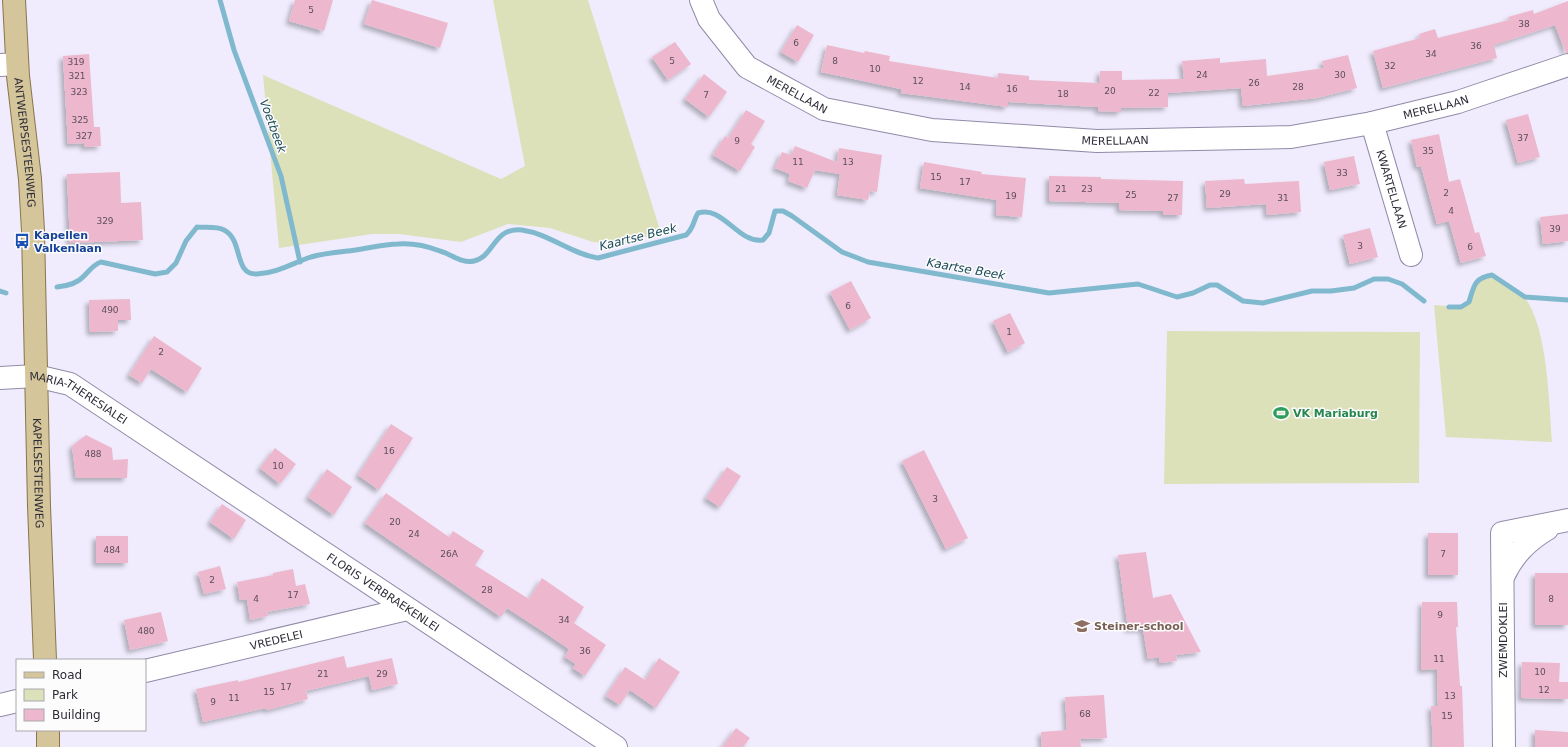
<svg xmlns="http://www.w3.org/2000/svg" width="1568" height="747" viewBox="0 0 1568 747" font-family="'DejaVu Sans',sans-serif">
	<defs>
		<filter id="shadow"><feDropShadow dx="-3.5" dy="3.5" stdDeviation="2" flood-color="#0004"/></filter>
	</defs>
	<rect width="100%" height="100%" fill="#f0ecfe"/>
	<!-- green -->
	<g fill="#dce1ba">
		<path d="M493,0H588L661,233L617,244L593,242L550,228L508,224L461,242L399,234H372L279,248L263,75L501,179L525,166Z"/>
		<path d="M1492,275C1502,281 1519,288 1525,298C1548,328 1549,404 1552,442L1446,437L1434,305L1461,307L1469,302C1474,286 1474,278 1492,275Z"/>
		<path d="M1167,331L1420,332L1419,483L1164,484Z"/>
	</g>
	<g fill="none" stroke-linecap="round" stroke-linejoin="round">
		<!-- stream -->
		<g stroke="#80b9cd" stroke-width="5">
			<path d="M220,0L234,50L281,176L300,262"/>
			<path d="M57,287C67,286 77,284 84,276C90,270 93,265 101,262L155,274L167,272L176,263L186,241L197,227C205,228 217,226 224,230C244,240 233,275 257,274C277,273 293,263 311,257C325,253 342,252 356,250C370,248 384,244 398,244C411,243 427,246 440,251C451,254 462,264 474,261C495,256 493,227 522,230C550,234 571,254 598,258L686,235C694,228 693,221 698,213C723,205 738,244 763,240L769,233L775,211H783L792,216L842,252L868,262L1049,293L1138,284L1177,297L1193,293L1210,285H1217L1243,301L1263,303L1312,291H1331L1354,288L1374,279H1388L1402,284L1424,301"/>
			<path d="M0,291L6,293"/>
			<path d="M1449,307H1461L1469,302C1474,286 1474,278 1492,275L1525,297L1568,300"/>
		</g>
	</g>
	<!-- building -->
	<g fill="#edb8cd" filter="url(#shadow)">
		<path d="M295,0H333L324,31L289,21Z"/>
		<path d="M372,0L448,23L440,48L364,24Z"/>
		<path d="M1568,1V53H1566L1555,25L1494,45L1497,58L1383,88L1373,51L1420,38L1419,34L1435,29L1438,38L1509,20L1508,17L1533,10L1534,14Z"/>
		<path d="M797,25L814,35L798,62L781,52Z"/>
		<path d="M675,42L691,64L668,80L652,57Z"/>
		<path d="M827,45L864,53L865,51L890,56L889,61L951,71L998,78V73L1029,76V80L1099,83L1100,71H1122V80L1184,79L1182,61L1220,58V63L1266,59L1267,76L1324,68L1322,61L1348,55L1357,88L1317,98L1243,106L1241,88L1168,93V107L1121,108V112L1098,111V107L1008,102V107L901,93V89L821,72Z"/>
		<path d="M89,54L94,127H100L101,146L84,147V143L68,144L63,56Z"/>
		<path d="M704,74L727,92L709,117L685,99Z"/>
		<path d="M746,110L765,121L751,144L755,147L740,171L713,155L725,136L728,138Z"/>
		<path d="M1528,114L1540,157L1518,163L1506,120Z"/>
		<path d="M1439,134L1449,182L1460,179L1475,233L1479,232L1486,256L1461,263L1449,221L1437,224L1421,166L1417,167L1411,140Z"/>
		<path d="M795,146L837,162L839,148L882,155L877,192L870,191L868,200L837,195L840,174L815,170L807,188L788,181L790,174L775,168L782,152L791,155Z"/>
		<path d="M1354,156L1360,184L1330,190L1324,162Z"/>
		<path d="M924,162L982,172L981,174L1026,178L1022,217L996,215L997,200L920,188Z"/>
		<path d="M120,172L121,203L141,202L143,240L70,243L67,174Z"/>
		<path d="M1049,176L1101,177V179L1183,181L1182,215H1163V211L1119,210V203L1049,201Z"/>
		<path d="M1244,179L1245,184L1299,181L1301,212L1267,215L1266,204L1207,208L1205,181Z"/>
		<path d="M1568,214V241L1543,244L1540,217Z"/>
		<path d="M1370,228L1378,257L1350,264L1343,235Z"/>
		<path d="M851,281L871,318L850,330L830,292Z"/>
		<path d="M130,299L131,320H118V331L90,332L89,300Z"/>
		<path d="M1010,313L1025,343L1008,352L993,321Z"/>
		<path d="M154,336L202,368L187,392L151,369L142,383L129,375Z"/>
		<path d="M391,424L413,438L379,490L358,475Z"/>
		<path d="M86,435L112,448L113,460L128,459L127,478H76L72,446Z"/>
		<path d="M275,448L296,464L280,484L260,468Z"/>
		<path d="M924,450L968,538L946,549L902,461Z"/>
		<path d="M727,467L741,476L720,507L706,498Z"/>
		<path d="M327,469L352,487L334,515L308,497Z"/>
		<path d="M386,493L449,537L453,531L484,551L475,565L529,599L542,578L584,607L574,623L606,645L585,676L573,668L576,664L565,657L569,649L544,632L507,608L501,617L365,523Z"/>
		<path d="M222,504L246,520L234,539L210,522Z"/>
		<rect x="1428" y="533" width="30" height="42"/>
		<rect x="96" y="536" width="32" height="27"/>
		<path d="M1146,552L1153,598L1171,594L1201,652L1176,655L1177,661L1160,663L1159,657L1148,659L1143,629H1128L1118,555Z"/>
		<path d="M220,566L226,589L204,594L198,572Z"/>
		<path d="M293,569L296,586L305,584L310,604L267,612L268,616L250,620L247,599L240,600L237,582L273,575V573Z"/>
		<rect x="1535" y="573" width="33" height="52"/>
		<path d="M1422,602H1457L1458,627H1456L1460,686H1462L1464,747H1433L1431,706H1438L1437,669L1421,670Z"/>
		<path d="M161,612L168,641L130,650L124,620Z"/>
		<path d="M344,656L347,668L392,658L398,684L372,690L369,676L306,691L308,699L279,707L267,710L266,708L203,722L196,689L238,680V682Z"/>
		<path d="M659,658L680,672L656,708L630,690L620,705L606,696L625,667L645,680Z"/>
		<path d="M1522,662L1560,663L1559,682H1568V699L1521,698Z"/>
		<path d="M1104,695L1107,738L1080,739L1081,747H1042L1041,732L1067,730L1065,697Z"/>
		<path d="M736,728L750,738L743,747H722Z"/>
		<path d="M1535,730L1568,732V747H1535Z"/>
	</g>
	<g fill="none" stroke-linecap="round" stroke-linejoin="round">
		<defs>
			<g id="minor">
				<path id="s1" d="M701,0L709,19L747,67L824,109L932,130L1097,141L1291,137L1372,123L1458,102L1568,65"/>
				<path d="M0,65L17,64"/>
				<path id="s2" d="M1372,123L1411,255"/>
				<path id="s3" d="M0,378L36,376L70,384L616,747"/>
				<path d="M1503,577C1513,555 1527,541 1547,529"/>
				<path id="s4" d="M145,671L407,609"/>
				<path d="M0,705L17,701"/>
				<path d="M1504,747L1502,533L1568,520"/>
			</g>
			<g id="major">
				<path id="s5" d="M14,0L18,76L30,179L33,231L39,506L45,660"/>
				<path d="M48,730V747"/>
			</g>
		</defs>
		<!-- minor casing -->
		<use href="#minor" stroke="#918ba7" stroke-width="24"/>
		<!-- major casing -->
		<use href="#major" stroke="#87764b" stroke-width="24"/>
		<!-- minor -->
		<use href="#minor" stroke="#fff" stroke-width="22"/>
		<!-- major -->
		<use href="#major" stroke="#d4c59a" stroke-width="22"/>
	</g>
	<!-- icons -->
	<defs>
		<symbol id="bus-bare" viewBox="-9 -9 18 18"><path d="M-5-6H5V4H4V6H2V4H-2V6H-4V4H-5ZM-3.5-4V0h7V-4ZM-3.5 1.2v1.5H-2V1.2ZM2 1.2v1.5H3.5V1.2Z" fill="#1a4fb4" stroke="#fcfcfc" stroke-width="2.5" paint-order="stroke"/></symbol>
		<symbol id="stadium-bare" viewBox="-9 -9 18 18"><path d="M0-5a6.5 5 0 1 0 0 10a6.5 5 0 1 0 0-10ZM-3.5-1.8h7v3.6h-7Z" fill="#2e9e5b" stroke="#fcfcfc" stroke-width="2.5" paint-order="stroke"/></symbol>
		<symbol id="school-bare" viewBox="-9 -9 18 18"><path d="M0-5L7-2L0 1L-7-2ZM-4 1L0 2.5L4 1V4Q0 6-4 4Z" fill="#8d6e63" stroke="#fcfcfc" stroke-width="2.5" paint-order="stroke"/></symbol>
	</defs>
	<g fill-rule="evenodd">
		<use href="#bus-bare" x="11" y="230" width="22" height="22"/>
		<use href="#stadium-bare" x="1270" y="402" width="22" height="22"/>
		<use href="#school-bare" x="1071" y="615" width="22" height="22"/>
	</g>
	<g text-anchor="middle" stroke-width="3" stroke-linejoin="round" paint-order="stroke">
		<!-- number labels -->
		<g font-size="9" fill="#5d4e5c">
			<text x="311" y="13">5</text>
			<text x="1524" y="27">38</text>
			<text x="796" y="46">6</text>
			<text x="1476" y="49">36</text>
			<text x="1431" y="57">34</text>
			<text x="672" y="64">5</text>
			<text x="835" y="64">8</text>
			<text x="76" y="65">319</text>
			<text x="1390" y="69">32</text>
			<text x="875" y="72">10</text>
			<text x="1202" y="78">24</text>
			<text x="1340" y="78">30</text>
			<text x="77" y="79">321</text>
			<text x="918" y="84">12</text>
			<text x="1254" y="86">26</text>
			<text x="965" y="90">14</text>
			<text x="1298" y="90">28</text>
			<text x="1012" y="92">16</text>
			<text x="1110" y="94">20</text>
			<text x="79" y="95">323</text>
			<text x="1154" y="96">22</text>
			<text x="1063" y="97">18</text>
			<text x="706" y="98">7</text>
			<text x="80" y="123">325</text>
			<text x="84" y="139">327</text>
			<text x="1523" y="141">37</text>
			<text x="737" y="144">9</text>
			<text x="1428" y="154">35</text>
			<text x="798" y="165">11</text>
			<text x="848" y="165">13</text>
			<text x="1342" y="176">33</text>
			<text x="936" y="180">15</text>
			<text x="965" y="185">17</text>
			<text x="1061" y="192">21</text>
			<text x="1087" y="192">23</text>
			<text x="1446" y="196">2</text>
			<text x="1225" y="197">29</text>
			<text x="1131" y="198">25</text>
			<text x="1011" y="199">19</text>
			<text x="1173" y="201">27</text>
			<text x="1283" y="201">31</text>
			<text x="1451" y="214">4</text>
			<text x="105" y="224">329</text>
			<text x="1555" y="232">39</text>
			<text x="1360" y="249">3</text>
			<text x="1470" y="250">6</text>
			<text x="848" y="309">6</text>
			<text x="110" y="313">490</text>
			<text x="1009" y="335">1</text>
			<text x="161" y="355">2</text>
			<text x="389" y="454">16</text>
			<text x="93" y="457">488</text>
			<text x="278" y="469">10</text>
			<text x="935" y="502">3</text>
			<text x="395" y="525">20</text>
			<text x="414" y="537">24</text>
			<text x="112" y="553">484</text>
			<text x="449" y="557">26A</text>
			<text x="1443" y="557">7</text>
			<text x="212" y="583">2</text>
			<text x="487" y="593">28</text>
			<text x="293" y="598">17</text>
			<text x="256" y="602">4</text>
			<text x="1551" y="602">8</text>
			<text x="1440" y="618">9</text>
			<text x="564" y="623">34</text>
			<text x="146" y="634">480</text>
			<text x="585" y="654">36</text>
			<text x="1439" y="662">11</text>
			<text x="1540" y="675">10</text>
			<text x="323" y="677">21</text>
			<text x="382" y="677">29</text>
			<text x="286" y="690">17</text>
			<text x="1544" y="693">12</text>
			<text x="269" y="695">15</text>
			<text x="1450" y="699">13</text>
			<text x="234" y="701">11</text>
			<text x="213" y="705">9</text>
			<text x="1085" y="717">68</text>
			<text x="1447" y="719">15</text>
		</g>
		<!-- street labels -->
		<g font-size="11" fill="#2d2b36" stroke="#fcfcfc">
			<text dy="4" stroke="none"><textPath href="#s1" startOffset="139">MERELLAAN</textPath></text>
			<text dy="4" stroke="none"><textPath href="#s1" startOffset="787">MERELLAAN</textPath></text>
			<text dy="4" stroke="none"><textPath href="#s1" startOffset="463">MERELLAAN</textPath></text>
			<text dy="4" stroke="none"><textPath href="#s5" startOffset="143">ANTWERPSESTEENWEG</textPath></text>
			<text dy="4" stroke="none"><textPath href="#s2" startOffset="69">KWARTELLAAN</textPath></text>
			<text dy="4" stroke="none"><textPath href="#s3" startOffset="84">MARIA-THERESIALEI</textPath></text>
			<text dy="4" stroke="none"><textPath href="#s5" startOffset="474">KAPELSESTEENWEG</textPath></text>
			<text dy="4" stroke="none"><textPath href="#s3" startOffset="447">FLORIS VERBRAEKENLEI</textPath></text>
			<text dy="4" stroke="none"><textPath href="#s4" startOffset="135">VREDELEI</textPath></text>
			<text transform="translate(1503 640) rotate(-90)" y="4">ZWEMDOKLEI</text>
		</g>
		<!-- transit labels -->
		<g font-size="11" font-weight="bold" fill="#164399" stroke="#fcfcfc" text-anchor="start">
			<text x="34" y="239">Kapellen<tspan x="34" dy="13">Valkenlaan</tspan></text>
		</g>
		<!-- leisure labels -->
		<g font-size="11" font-weight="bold" fill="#27864d" stroke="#fcfcfc" text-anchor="start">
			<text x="1293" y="417">VK Mariaburg</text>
		</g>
		<!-- education labels -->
		<g font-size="11" font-weight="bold" fill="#785e54" stroke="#fcfcfc" text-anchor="start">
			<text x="1094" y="630">Steiner-school</text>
		</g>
		<!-- water labels -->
		<g font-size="12" font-style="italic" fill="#1a4a59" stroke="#fcfcfc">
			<text transform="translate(273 126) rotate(70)" y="4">Voetbeek</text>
			<text transform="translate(638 237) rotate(-14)" y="4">Kaartse Beek</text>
			<text transform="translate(966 269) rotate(10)" y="4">Kaartse Beek</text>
		</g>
	</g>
	<!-- legend -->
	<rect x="16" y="659" width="130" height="72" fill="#fcfcfc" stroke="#a9a8ad"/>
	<rect x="24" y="672" width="20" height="6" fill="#d4c59a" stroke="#a9a8ad"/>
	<text x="52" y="679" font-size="12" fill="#2d2b36">Road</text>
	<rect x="24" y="689" width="20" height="12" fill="#dce1ba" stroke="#a9a8ad"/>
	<text x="52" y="699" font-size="12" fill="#2d2b36">Park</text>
	<rect x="24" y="709" width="20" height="12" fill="#edb8cd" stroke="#a9a8ad"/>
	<text x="52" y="719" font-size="12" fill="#2d2b36">Building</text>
</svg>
